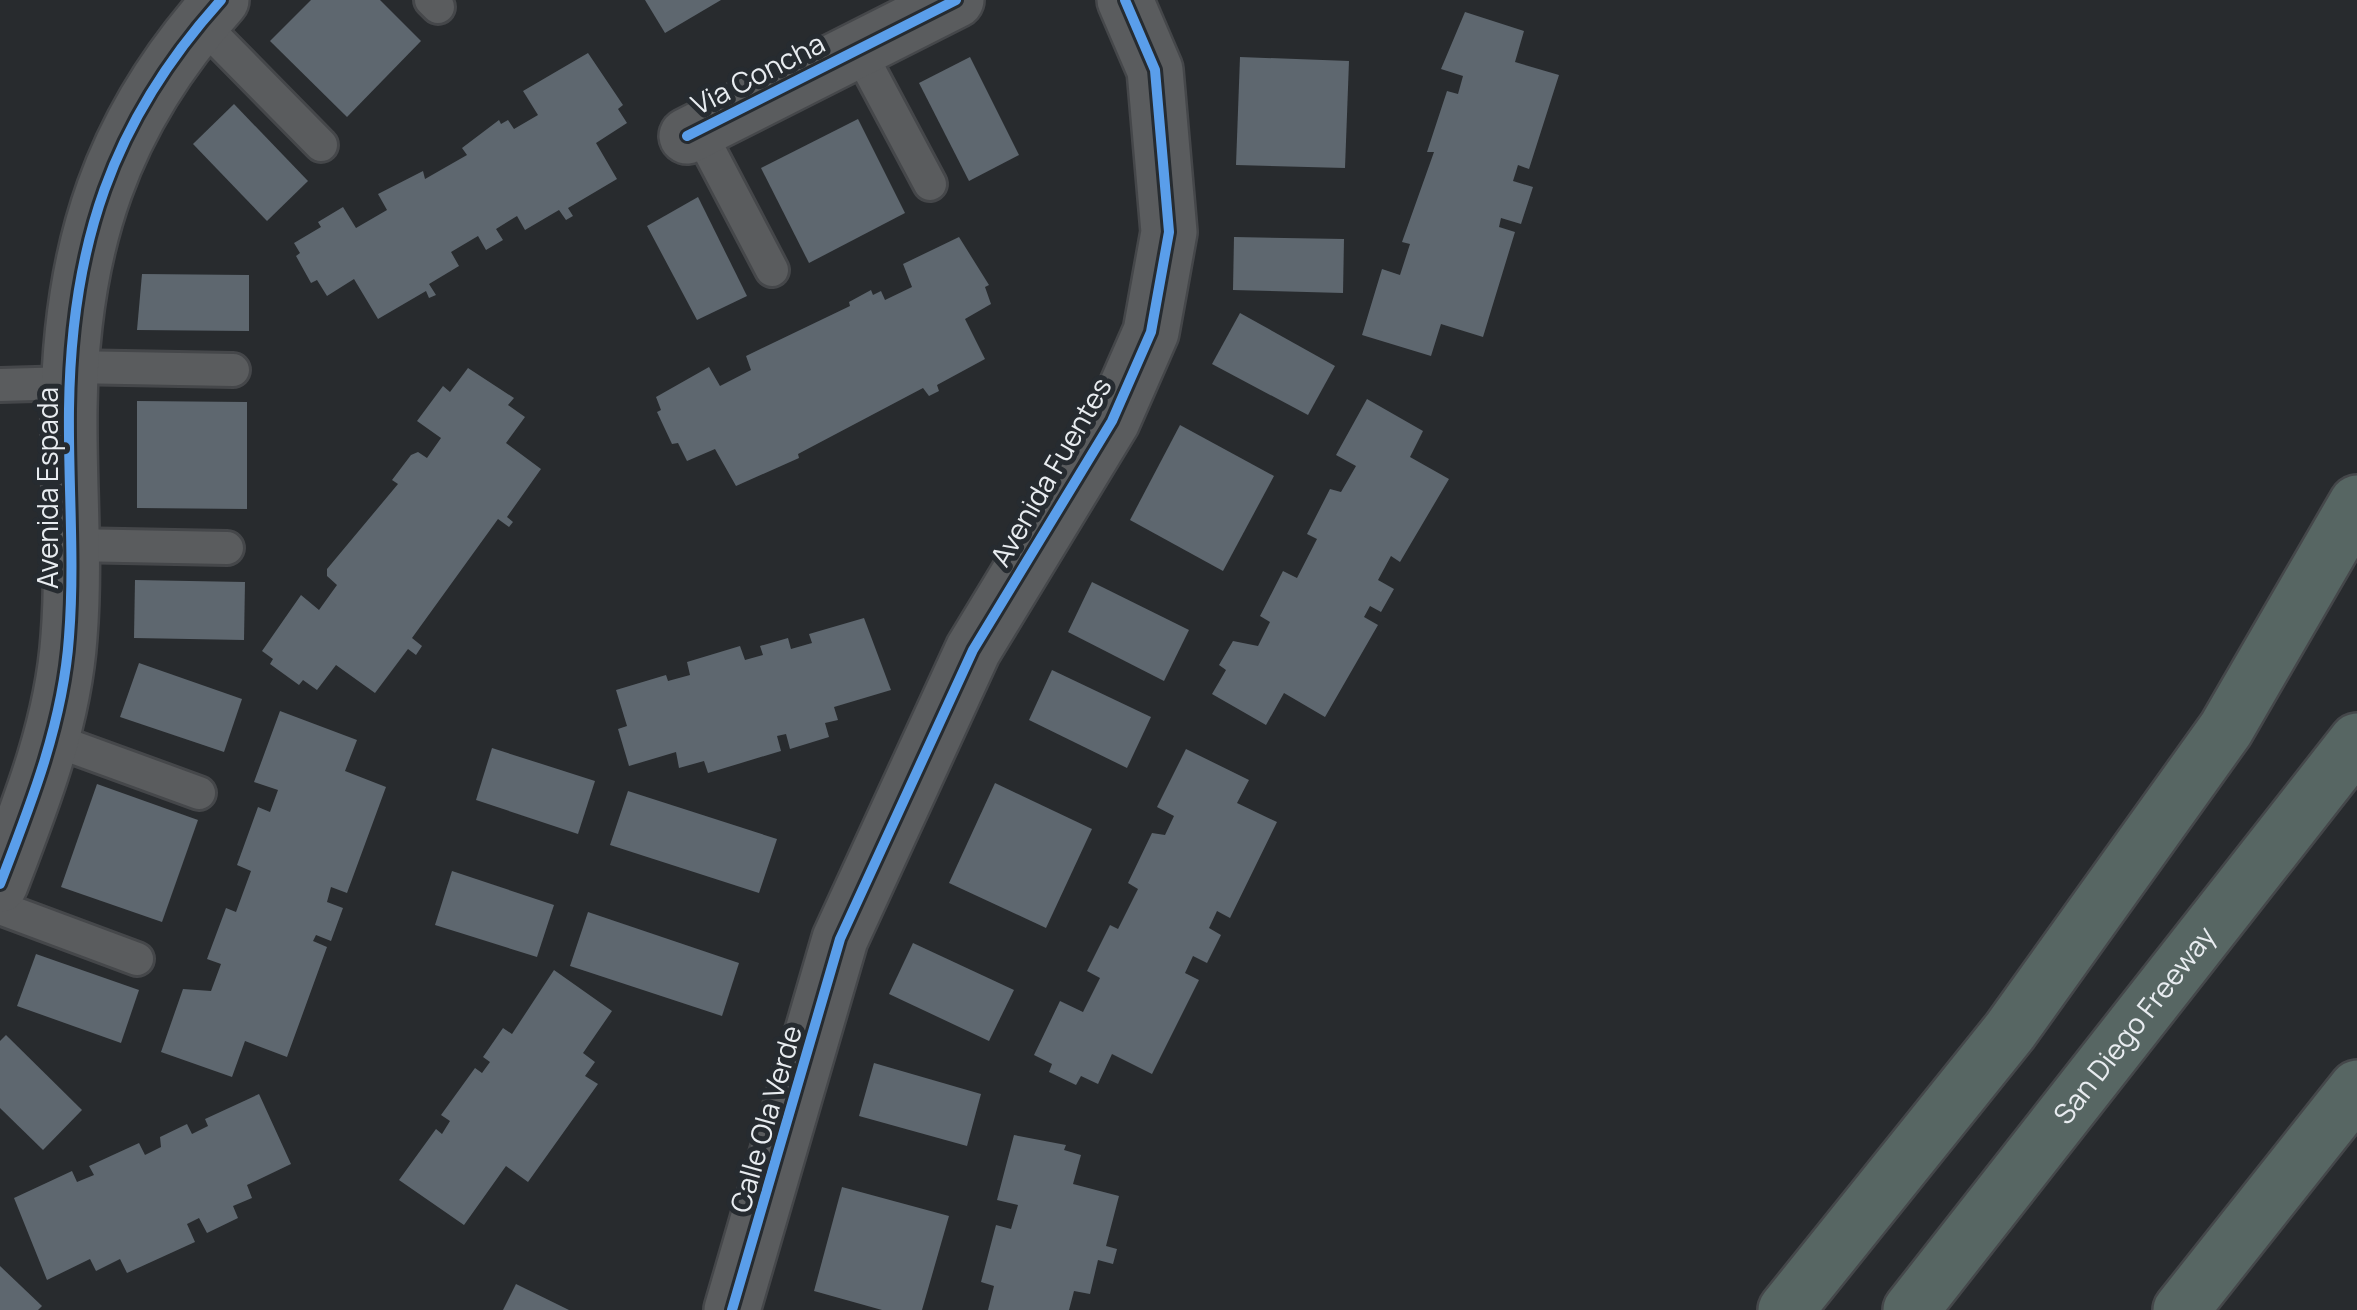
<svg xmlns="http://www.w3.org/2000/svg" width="2357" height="1310" viewBox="0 0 2357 1310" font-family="Manrope,sans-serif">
	<rect width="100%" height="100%" fill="#282b2e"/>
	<!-- building -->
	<g fill="#5e676f">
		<path d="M311,0H380L421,41L347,117L270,41Z"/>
		<path d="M645,0H721L665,33Z"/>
		<path d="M1465,12L1524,31L1515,62L1559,75L1529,169L1518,165L1513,181L1533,187L1521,224L1501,218L1499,227L1515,232L1483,337L1441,324L1431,356L1362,335L1382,269L1400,275L1410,244L1402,242L1434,152H1427L1447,91L1458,94L1463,76L1441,69Z"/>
		<path d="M588,53L623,105L618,109L627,123L596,143L617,179L568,208L573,216L566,220L559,210L525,230L517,216L496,229L503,240L486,250L478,236L451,252L459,266L429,284L436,295L429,298L426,291L378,319L354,279L327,296L317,280L311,283L296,256L300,253L294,243L321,227L318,222L343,207L356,228L387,210L378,194L423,171L425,179L467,155L462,148L499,120L501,124L508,120L514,129L538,115L523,91Z"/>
		<path d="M970,57L1019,155L969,181L919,83Z"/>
		<path d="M1240,57L1349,61L1345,168L1236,165Z"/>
		<path d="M234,104L308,181L267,221L193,144Z"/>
		<path d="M858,119L905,213L809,263L761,168Z"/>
		<path d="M698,197L747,296L697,320L647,226Z"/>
		<path d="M959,237L989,285L985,287L991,304L965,319L985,359L937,385L939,391L929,396L923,388L798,454L799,458L736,486L715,449L687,461L678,443L672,444L657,412L661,410L656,397L709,367L720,386L751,370L746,356L850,306L849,302L871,290L873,295L881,291L885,300L912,287L903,264Z"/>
		<path d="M1234,237L1344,239L1343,293L1233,290Z"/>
		<path d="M142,274L249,275V331L137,330Z"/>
		<path d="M1240,313L1335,366L1308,415L1212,364Z"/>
		<path d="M468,368L514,398L508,405L525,417L506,443L541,469L507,517L513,522L509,527L498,519L412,638L422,646L416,655L408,649L375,693L336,665L317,690L303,680L299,685L270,664L273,659L262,651L301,595L319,610L337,585L327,576V569L398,484L392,480L411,455L418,452L427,458L441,438L417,421L443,386L450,392Z"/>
		<path d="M1367,399L1423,431L1410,457L1449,479L1400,562L1391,556L1378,580L1394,589L1381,612L1370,606L1364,617L1378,625L1325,717L1284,693L1266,725L1212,694L1226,670L1219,665L1233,641L1258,646L1270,622L1260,616L1283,571L1297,578L1317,539L1307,534L1330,489L1341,492L1356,466L1336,455Z"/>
		<path d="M137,401L247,402V509L137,508Z"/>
		<path d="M1180,425L1274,476L1223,571L1130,520Z"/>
		<path d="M135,580L245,582L244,640L134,638Z"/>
		<path d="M1092,582L1189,630L1164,681L1068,632Z"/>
		<path d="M864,618L891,690L834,707L838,720L825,723L829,737L790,749L786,734L777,736L781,751L708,773L704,761L679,768L676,752L629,766L618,729L627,726L616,690L666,675L668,681L690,675L687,662L740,646L745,660L763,655L760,646L788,638L791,649L812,643L809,634Z"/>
		<path d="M139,663L242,699L224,752L120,717Z"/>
		<path d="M1052,670L1151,717L1127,768L1029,720Z"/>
		<path d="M280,711L357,740L345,771L386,787L347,893L331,887L327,902L343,908L331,941L316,935L313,941L327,947L287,1057L245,1041L232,1077L161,1052L183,989L211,991L221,964L207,959L226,908L236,912L251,871L237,865L258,807L270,812L278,790L254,782Z"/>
		<path d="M492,748L595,781L578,834L476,800Z"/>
		<path d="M1186,749L1249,780L1237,803L1277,822L1230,918L1217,911L1209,928L1221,935L1207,963L1193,956L1185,973L1199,980L1152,1074L1112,1054L1098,1084L1081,1076L1076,1085L1049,1072L1052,1064L1034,1055L1060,1001L1083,1012L1100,978L1087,971L1110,925L1118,929L1138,889L1128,883L1152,833L1165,835L1174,816L1157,807Z"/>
		<path d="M995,783L1092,829L1046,928L949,883Z"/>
		<path d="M97,784L198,820L162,922L61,887Z"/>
		<path d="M628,791L777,839L759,893L610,845Z"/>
		<path d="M452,871L554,905L537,957L435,925Z"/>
		<path d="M588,912L739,963L722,1016L570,966Z"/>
		<path d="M913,943L1014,990L989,1041L889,994Z"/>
		<path d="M36,954L139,990L121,1043L17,1006Z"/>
		<path d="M554,970L612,1011L583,1053L595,1062L585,1076L598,1084L528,1182L506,1166L464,1225L399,1180L436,1129L442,1134L450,1121L441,1115L475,1068L482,1073L490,1062L483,1057L503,1028L512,1034Z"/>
		<path d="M6,1035L82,1110L43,1150L0,1108V1041Z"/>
		<path d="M874,1063L981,1094L967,1146L859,1116Z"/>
		<path d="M259,1094L291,1164L247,1185L252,1198L233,1206L238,1218L207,1233L199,1218L187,1224L195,1242L127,1273L120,1259L96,1271L90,1259L47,1280L14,1198L72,1171L77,1182L94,1175L89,1166L139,1143L145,1155L161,1147L160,1137L187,1124L192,1134L208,1126L205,1119Z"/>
		<path d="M1014,1135L1066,1145L1064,1150L1081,1155L1073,1184L1119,1196L1106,1246L1117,1249L1113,1264L1098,1260L1090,1294L1074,1291L1069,1310H988L994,1286L981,1282L996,1225L1011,1229L1018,1205L997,1200Z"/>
		<path d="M842,1187L949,1216L922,1310H882L814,1291Z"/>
		<path d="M0,1266L42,1306L38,1310H0Z"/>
		<path d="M516,1284L569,1310H503Z"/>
	</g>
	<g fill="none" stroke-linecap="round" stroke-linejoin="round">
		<defs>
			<g id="service">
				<path d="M431,0L438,7"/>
				<path d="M201,23L321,145"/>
				<path d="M858,49L930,184"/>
				<path d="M698,129L772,270"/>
				<path d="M71,367L233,370"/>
				<path d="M0,385L70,383"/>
				<path d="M72,545L227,548"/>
				<path d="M51,739L199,793"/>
				<path d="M0,908L137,959"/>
			</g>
			<g id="minor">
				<path d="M687,136L956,0"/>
				<path d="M0,884C31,804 63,723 69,637C75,561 68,485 69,409C71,247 111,122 221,0"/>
				<path d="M732,1310L840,939L973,650L1112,421L1151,332L1169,232L1155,70L1125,0"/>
			</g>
			<g id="motorway">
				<path d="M1786,1310L2010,1031L2226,729L2357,503"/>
				<path id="s1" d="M1911,1310L2357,741"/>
				<path d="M2181,1310L2357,1088"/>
			</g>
		</defs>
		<!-- service casing -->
		<use href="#service" stroke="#45474a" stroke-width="38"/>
		<!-- minor casing -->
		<use href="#minor" stroke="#45474a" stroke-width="60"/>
		<!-- motorway casing -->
		<use href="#motorway" stroke="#45474a" stroke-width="60"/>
		<!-- service -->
		<use href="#service" stroke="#5a5c5e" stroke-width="32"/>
		<!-- minor -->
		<use href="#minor" stroke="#5a5c5e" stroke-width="55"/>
		<!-- motorway -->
		<use href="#motorway" stroke="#576663" stroke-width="55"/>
		<defs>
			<g id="cycleway">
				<path d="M687,136L956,0"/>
				<path d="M0,884C31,804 63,723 69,637C75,561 68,485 69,409C71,247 111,122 221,0"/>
				<path d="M732,1310L840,939L973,650L1112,421L1151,332L1169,232L1155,70L1125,0"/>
			</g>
		</defs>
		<!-- cycleway casing -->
		<use href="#cycleway" stroke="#262b30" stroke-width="16"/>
		<!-- cycleway -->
		<use href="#cycleway" stroke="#5a9eea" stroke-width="10"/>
	</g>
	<g text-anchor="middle" stroke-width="10" stroke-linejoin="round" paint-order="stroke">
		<!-- street labels -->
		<g font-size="28" fill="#e8ecf0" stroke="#262b30">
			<text transform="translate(758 74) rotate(-27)" y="10">Via Concha</text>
			<text transform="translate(1051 472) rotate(-60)" y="10">Avenida Fuentes</text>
			<text transform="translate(48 488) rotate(-90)" y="10">Avenida Espada</text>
			<text dy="10" stroke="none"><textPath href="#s1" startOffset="362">San Diego Freeway</textPath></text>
			<text transform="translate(766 1119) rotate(-74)" y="10">Calle Ola Verde</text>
		</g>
	</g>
</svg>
